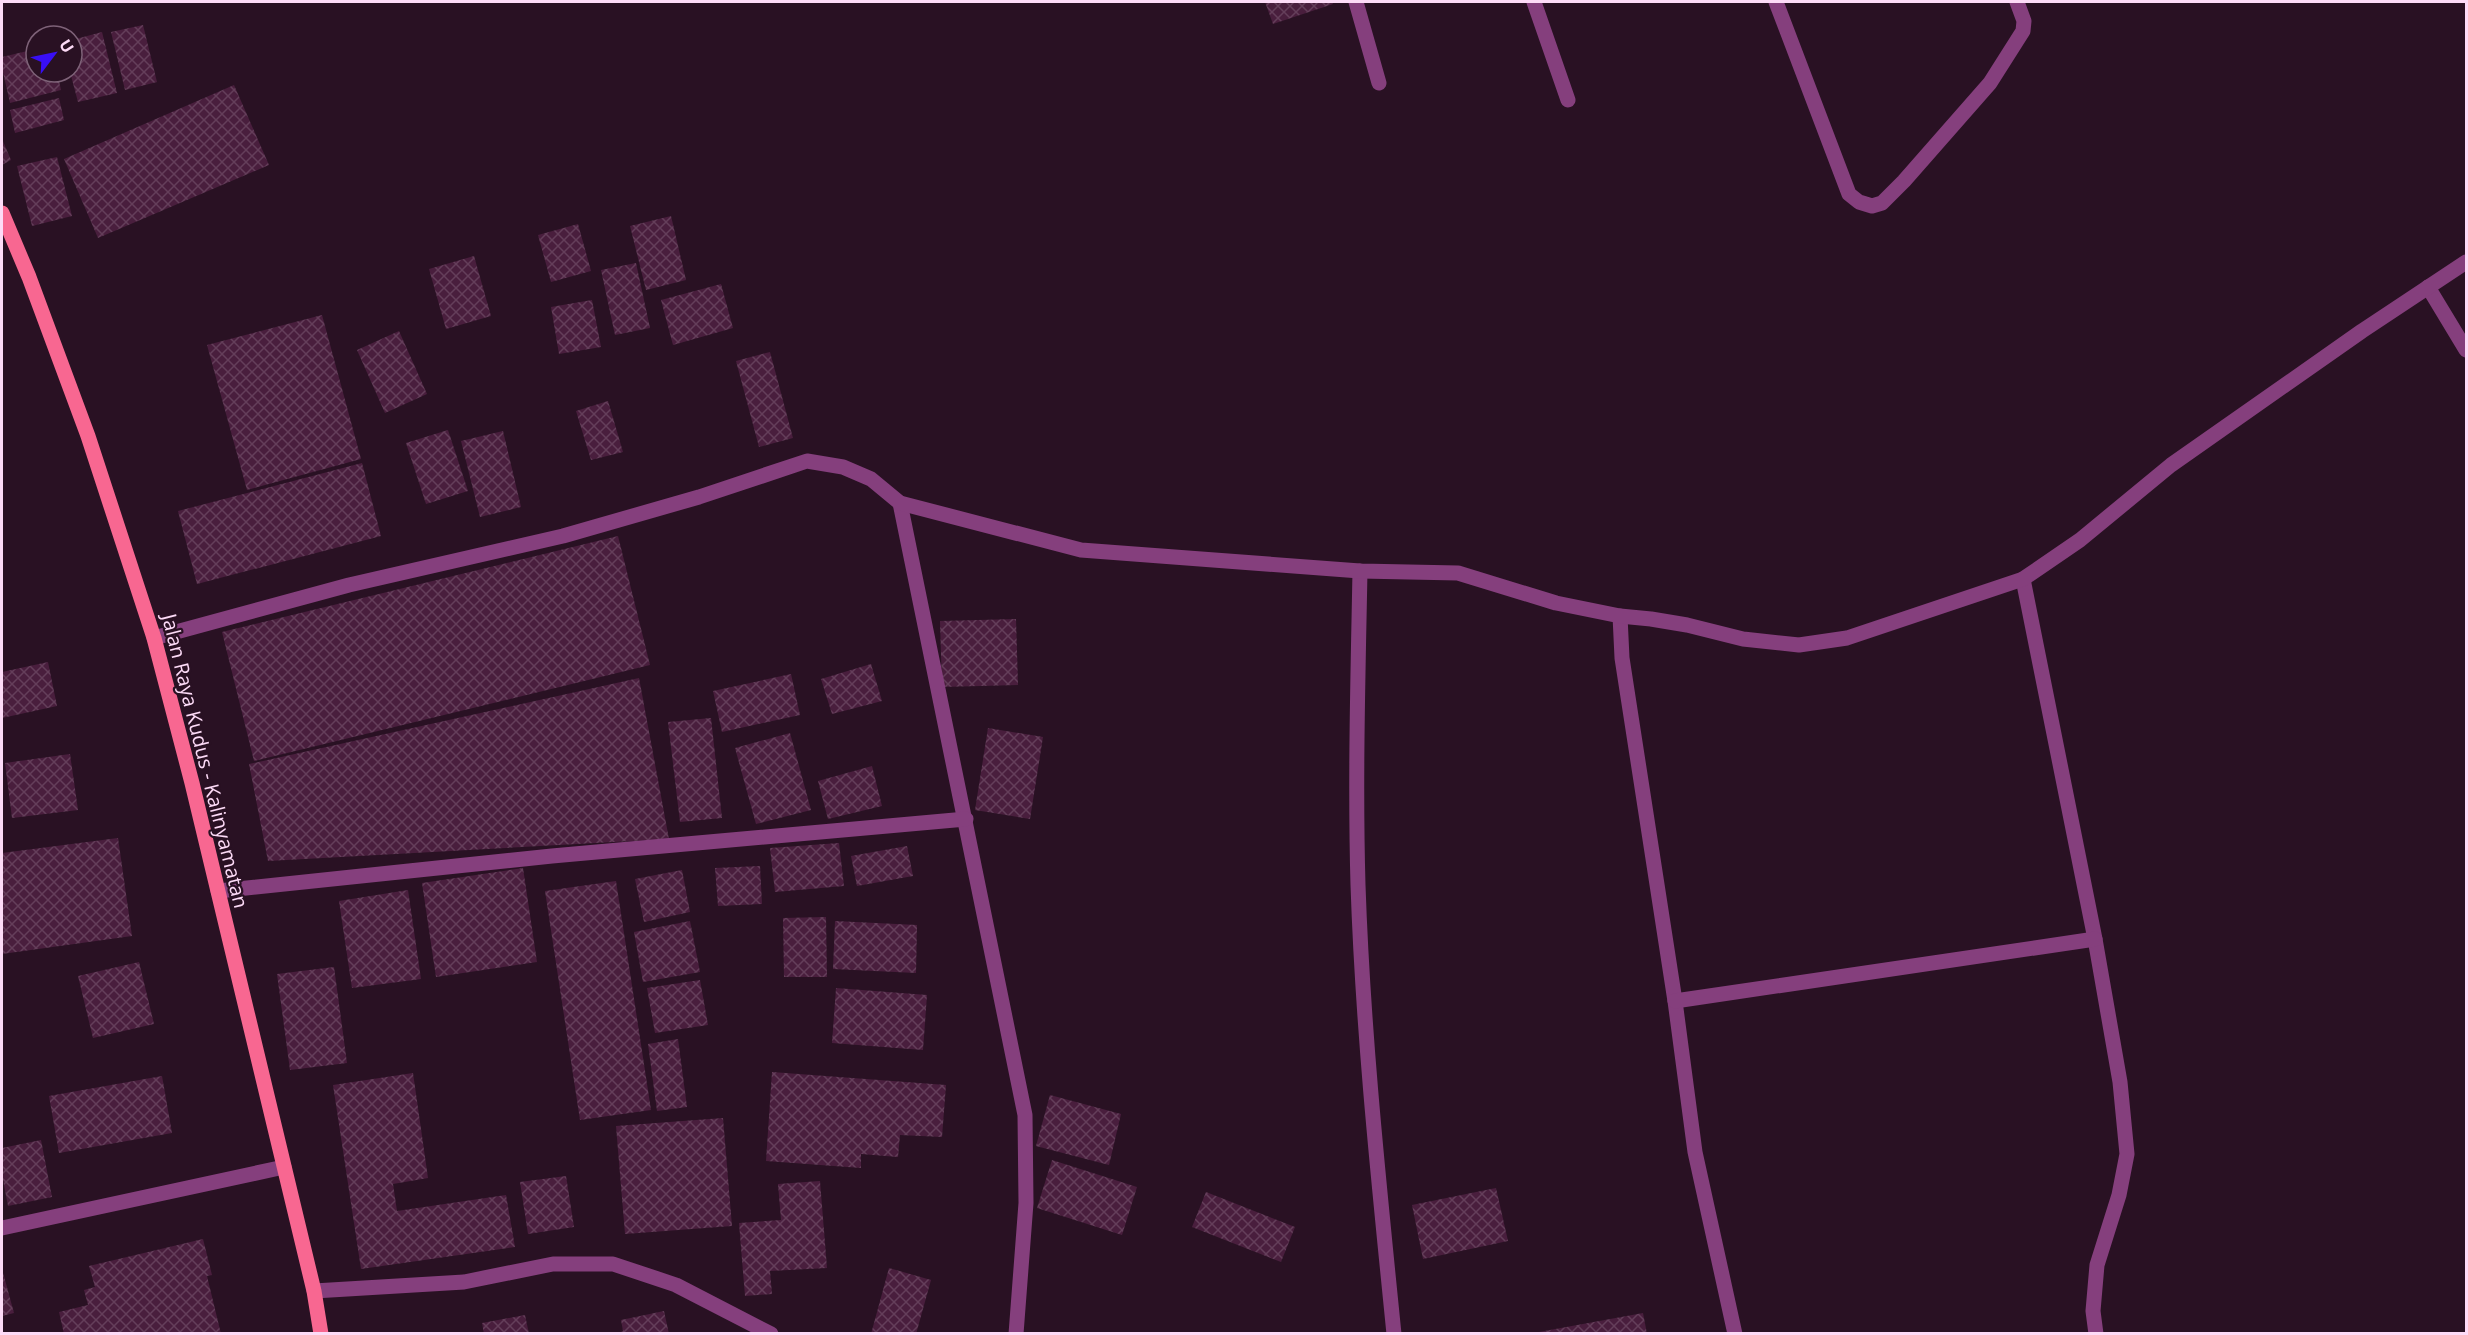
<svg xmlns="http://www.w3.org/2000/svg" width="2468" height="1335" viewBox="0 0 2468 1335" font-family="'Open Sans',sans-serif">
	<defs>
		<pattern id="building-cross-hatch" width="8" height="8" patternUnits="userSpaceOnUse" patternTransform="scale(1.5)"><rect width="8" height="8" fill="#491e3d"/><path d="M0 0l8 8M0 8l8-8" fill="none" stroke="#643e5a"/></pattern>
	</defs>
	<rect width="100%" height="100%" fill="#291123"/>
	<!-- building -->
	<g fill="url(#building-cross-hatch)">
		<path d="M1265,2H1332L1333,4L1273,24Z"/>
		<path d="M143,25L157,82L125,90L111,32Z"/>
		<path d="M102,32L117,93L78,102L70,72H72V40Z"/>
		<path d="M36,49V72H57L61,90L10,103L2,68V57Z"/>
		<path d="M234,85L269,165L98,238L64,159Z"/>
		<path d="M59,98L64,120L15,133L10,110Z"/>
		<path d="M2,139L11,160L2,165Z"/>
		<path d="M57,157L72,216L32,226L17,166Z"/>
		<path d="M671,216L686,280L646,290L630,226Z"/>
		<path d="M578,224L591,271L551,282L538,235Z"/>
		<path d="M474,256L491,316L446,329L429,269Z"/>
		<path d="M636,263L650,328L615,335L601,270Z"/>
		<path d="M721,284L733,328L673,345L661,300Z"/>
		<path d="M592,300L601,347L559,354L551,307Z"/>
		<path d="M322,315L361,459L247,490L207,345Z"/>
		<path d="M399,331L427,394L385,413L357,350Z"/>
		<path d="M770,352L793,438L759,447L736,361Z"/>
		<path d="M608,401L623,452L591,460L576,411Z"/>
		<path d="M448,430L468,491L426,504L406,443Z"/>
		<path d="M503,431L521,507L480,517L461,441Z"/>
		<path d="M362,463L381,536L197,584L178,511Z"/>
		<path d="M618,536L650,665L254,761L222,632Z"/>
		<path d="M1016,619L1018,685L942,687L940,621Z"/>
		<path d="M48,662L57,706L2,718V672Z"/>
		<path d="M871,664L882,701L832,714L821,679Z"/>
		<path d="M791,674L800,715L722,732L713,691Z"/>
		<path d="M639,678L669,839L268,861L249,764Z"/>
		<path d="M711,718L722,818L680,822L668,722Z"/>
		<path d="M988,728L1043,737L1030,819L975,810Z"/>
		<path d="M790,733L811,810L756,824L735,748Z"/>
		<path d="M70,754L78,810L12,818L5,763Z"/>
		<path d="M872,766L882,806L828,819L818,781Z"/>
		<path d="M118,838L132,936L2,954V853Z"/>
		<path d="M839,843L844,886L775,892L770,848Z"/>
		<path d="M907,846L913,876L857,886L851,856Z"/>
		<path d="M760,866L762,904L718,906L715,868Z"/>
		<path d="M523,868L537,962L436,977L422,883Z"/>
		<path d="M682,870L690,912L644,922L635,879Z"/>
		<path d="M616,881L651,1110L580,1120L545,891Z"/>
		<path d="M408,890L421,979L352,988L339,901Z"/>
		<path d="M826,917L827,977H784L783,918Z"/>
		<path d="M690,921L700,972L643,982L634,932Z"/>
		<path d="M835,921L917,925L916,973L833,969Z"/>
		<path d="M139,962L154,1024L93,1038L78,976Z"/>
		<path d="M334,967L347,1063L290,1070L277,974Z"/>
		<path d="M700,980L708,1025L655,1033L647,988Z"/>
		<path d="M836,988L927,995L923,1050L832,1043Z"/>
		<path d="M678,1039L687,1107L657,1111L648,1044Z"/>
		<path d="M772,1072L946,1085L942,1137L900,1135L898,1157L861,1154V1168L766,1161Z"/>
		<path d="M413,1073L428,1178L393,1184L397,1211L506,1195L515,1247L361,1269L333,1085Z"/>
		<path d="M162,1076L172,1133L59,1153L49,1096Z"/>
		<path d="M1050,1095L1121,1114L1109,1165L1036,1146Z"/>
		<path d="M723,1118L732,1226L625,1234L616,1126Z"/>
		<path d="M41,1140L52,1197L8,1206L2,1175V1148Z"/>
		<path d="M1052,1160L1137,1187L1122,1235L1037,1208Z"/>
		<path d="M566,1176L574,1227L528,1234L520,1182Z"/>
		<path d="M820,1181L827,1268L770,1271L772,1294L745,1296L739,1223L781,1220L778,1184Z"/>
		<path d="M1496,1188L1508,1241L1423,1259L1412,1205Z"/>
		<path d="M1206,1192L1295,1227L1281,1262L1192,1227Z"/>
		<path d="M203,1239L212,1275L207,1276L221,1334H64L59,1312L88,1305L84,1290L95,1287L89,1266Z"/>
		<path d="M889,1268L931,1280L916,1334H871Z"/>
		<path d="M2,1269L14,1313L2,1316Z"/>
		<path d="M664,1311L669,1334H616L623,1331L621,1320Z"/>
		<path d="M1643,1313L1647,1334H1539V1332Z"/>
		<path d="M525,1315L529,1334H484L482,1323Z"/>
	</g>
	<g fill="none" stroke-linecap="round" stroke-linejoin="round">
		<!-- minor -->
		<g stroke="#853f7d" stroke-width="15">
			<path d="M1356,2L1379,83"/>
			<path d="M1534,2L1568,100"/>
			<path d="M1776,2L1849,194L1859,202L1872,206L1882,203L1904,181L1990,83L2023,31L2024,21L2017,2"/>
			<path d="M2428,287L2466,350"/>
			<path d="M900,503L1025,1115L1026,1203L1016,1334"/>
			<path d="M1360,571C1358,675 1355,780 1358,885C1363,1034 1379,1184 1394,1334"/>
			<path d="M2023,579L2095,939L2120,1082L2127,1154L2119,1195L2097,1265L2093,1311L2096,1334"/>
			<path d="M1620,616L1622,658L1675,1001L1695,1152L1735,1334"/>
			<path d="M154,638L349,585L563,536L699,497L807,461L843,467L871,479L900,503L1081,550L1360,571L1458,573L1556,603L1620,616L1651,619L1687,625L1743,639L1799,645L1847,638L2023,579L2080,540L2171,465L2362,331L2466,262"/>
			<path d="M218,891L552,856L966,819"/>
			<path d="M1675,1001L2095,939"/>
			<path d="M2,1228L284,1167"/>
			<path d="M314,1291L464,1282L553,1264H613L676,1285L771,1334"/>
		</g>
		<!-- major -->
		<path stroke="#f86791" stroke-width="15" d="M2,213L29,277L88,436L154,638L192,783L314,1291L321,1334"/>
	</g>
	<g text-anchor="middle" stroke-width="4.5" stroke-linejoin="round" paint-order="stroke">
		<!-- street labels -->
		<g font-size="20" fill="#fddbf7" stroke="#291123">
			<text transform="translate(205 761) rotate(76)" y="7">Jalan Raya Kudus - Kalinyamatan</text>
		</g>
	</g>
	<!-- border -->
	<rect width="2468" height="1335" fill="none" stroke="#fddbf7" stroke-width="6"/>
	<!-- north arrow -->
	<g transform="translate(54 54) rotate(58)"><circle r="28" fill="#291123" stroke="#7e6278" stroke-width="1.5"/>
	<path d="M0-4.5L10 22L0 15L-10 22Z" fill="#390ff5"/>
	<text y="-9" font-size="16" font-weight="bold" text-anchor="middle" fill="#fddbf7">U</text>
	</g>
</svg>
